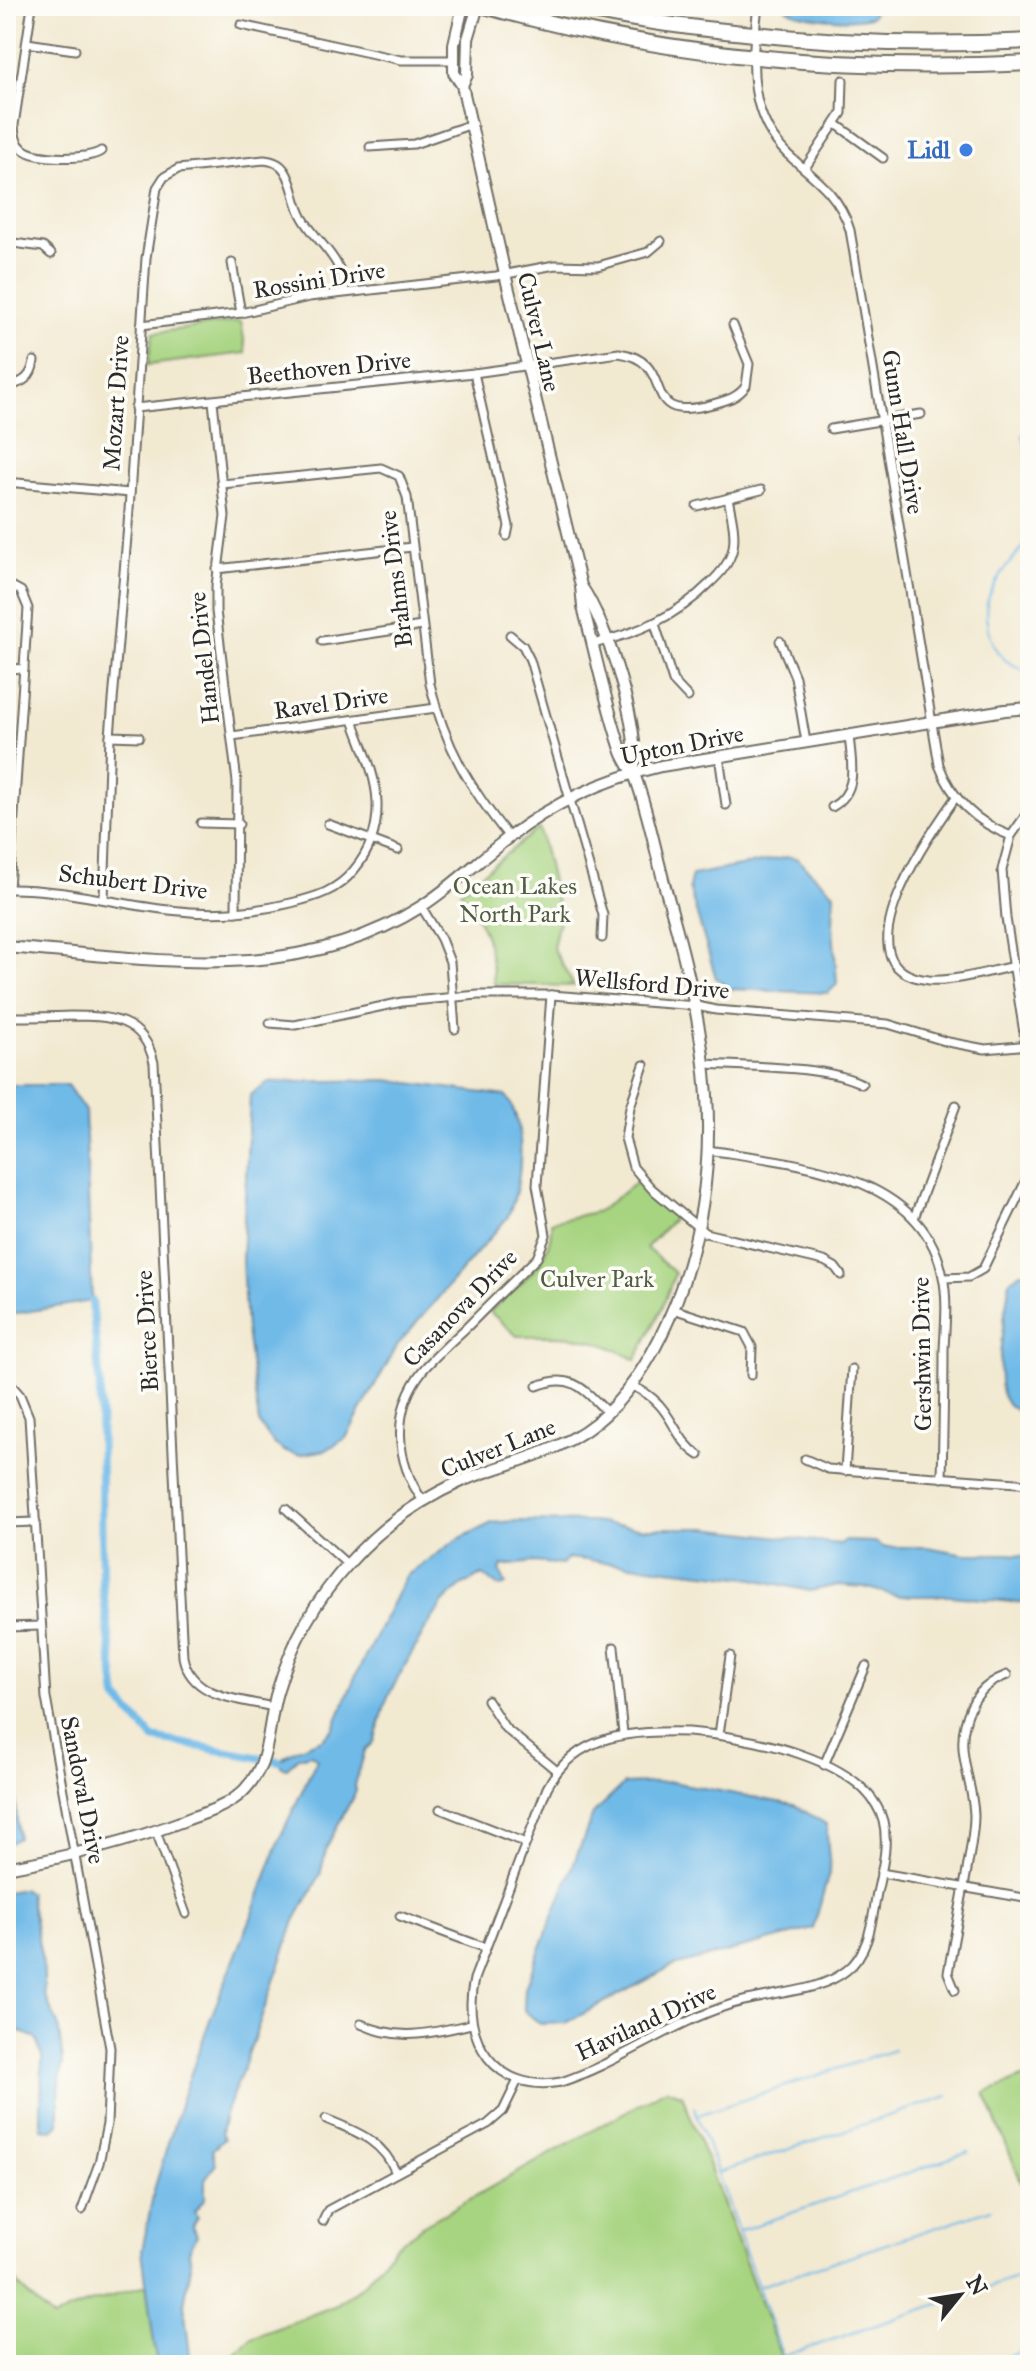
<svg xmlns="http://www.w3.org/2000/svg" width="1036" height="2371" viewBox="0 0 1036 2371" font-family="'IM FELL Great Primer',serif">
	<rect width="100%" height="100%" fill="#fdfcf7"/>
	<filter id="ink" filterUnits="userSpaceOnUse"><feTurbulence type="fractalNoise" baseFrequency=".0125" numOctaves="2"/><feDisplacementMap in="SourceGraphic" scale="16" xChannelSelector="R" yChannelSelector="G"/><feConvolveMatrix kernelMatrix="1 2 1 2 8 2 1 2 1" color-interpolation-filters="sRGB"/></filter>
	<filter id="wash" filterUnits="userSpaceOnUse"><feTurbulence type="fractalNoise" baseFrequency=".006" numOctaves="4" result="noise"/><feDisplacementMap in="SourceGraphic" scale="32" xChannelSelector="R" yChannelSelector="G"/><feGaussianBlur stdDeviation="1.8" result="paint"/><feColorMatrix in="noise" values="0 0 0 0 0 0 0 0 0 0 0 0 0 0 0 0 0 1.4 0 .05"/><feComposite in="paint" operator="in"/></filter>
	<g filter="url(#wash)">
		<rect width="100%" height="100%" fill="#f2e9d1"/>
		<!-- green -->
		<g fill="#a7d480" stroke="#698056" stroke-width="2">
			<path d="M241,321L246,353L148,365L153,333Z"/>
			<path d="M539,828L560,915L553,948L574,986L494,984C491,942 484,925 460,891Z"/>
			<path d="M638,1181L675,1217L646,1248L675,1273L662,1308L636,1360C592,1334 566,1335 517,1336L490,1312C515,1287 555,1261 551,1222L599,1211Z"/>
			<path d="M1030,2075V2203L985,2093Z"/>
			<path d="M666,2089L682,2094L784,2365H223L251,2338L334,2306L364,2284L394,2247L422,2226Z"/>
			<path d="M6,2260L18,2285L53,2319L69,2310L146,2285L157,2365H6Z"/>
		</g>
		<!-- water -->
		<g fill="#70bae8" stroke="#4e728a" stroke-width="2">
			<path d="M784,6H876L872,16C857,23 794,19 784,6Z"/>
			<path d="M788,857L796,858L834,893L833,927L837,984L828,993L730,989L716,978L689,888L692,875Z"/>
			<path d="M387,1080L506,1096C528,1126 522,1186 507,1218L398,1344L346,1438L326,1450L299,1455L286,1452L273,1443L259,1423L246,1330L242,1260L250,1095L269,1082Z"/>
			<path d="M6,1085H67L85,1111L92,1301L6,1315Z"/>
			<path d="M1020,1272H1030V1414C1020,1411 1009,1409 1004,1399C993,1379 1006,1306 1010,1281Z"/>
			<path d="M515,1521L592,1522L642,1528H707L840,1544L844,1541L875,1542L883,1547H927L966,1554H1010L1030,1557V1604L952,1596H897L864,1587L838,1585L810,1591L749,1578L568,1558L562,1565L534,1562L502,1566L500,1571L506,1585L501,1587L482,1575L461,1586L443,1603L426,1628L388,1696L374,1742L365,1751L355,1785L356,1791L327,1846L320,1875L295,1921L244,2067L227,2108L221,2132L224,2139L212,2150L216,2164L205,2179V2198L194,2212L198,2217L192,2227L197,2235L189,2251L191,2266L184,2304L191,2365H157L142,2251L154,2190L182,2098L211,2017L253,1913L280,1838L317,1759L311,1754L299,1757L287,1768L282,1767L278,1761L297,1749L322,1739L334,1728L355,1677L406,1576L458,1539L492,1523Z"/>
			<path d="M6,1768L15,1785L18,1838L6,1845Z"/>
			<path d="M672,1782L794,1805L826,1824L830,1870L813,1929L670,1967L566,2023L540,2024L524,2010L525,1988L593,1814L624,1784Z"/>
			<path d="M23,1889L29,1893L44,1971V1994L58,2025L63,2061L59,2090V2124L53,2130L41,2129L42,2057L36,2038L6,2026V1892Z"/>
		</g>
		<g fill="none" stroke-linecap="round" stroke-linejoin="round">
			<!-- stream -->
			<g stroke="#70bae8" stroke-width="2">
				<path d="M1023,434L1030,468"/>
				<path d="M1030,540C1014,557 997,575 989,597C982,614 989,645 1002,657C1010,665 1020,668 1030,672"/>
				<path d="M694,2107L786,2365"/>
				<path d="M698,2115L894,2050"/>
				<path d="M718,2173L948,2096"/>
				<path d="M739,2231L969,2152"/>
				<path d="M760,2286L991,2209"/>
				<path d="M784,2356L1019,2277"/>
				<path d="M983,2365L1030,2349"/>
			</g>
			<!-- canal -->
			<path stroke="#70bae8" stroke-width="8" d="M92,1301L100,1385L102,1583L117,1698L153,1738L278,1761"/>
		</g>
	</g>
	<g filter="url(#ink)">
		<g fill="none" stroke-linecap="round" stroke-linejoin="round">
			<defs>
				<g id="street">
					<path d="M32,6L14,125C14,134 16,143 23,149C36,160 88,160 101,151"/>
					<path d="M758,6C751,62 746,120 794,160C819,181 840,197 850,230L939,765C952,799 977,823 1011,836"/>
					<path d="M241,25L401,60H454"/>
					<path d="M27,43L75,50"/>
					<path d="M836,124L883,158"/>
					<path d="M370,147L414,144L472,124"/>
					<path d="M805,168L842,113L843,80"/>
					<path d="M6,242L43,247L51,254"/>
					<path d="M232,263L241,313"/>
					<path d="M141,325L241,313L309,297L496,276L555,265L598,266L648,252L661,241"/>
					<path d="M474,373L509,526L507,536"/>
					<path d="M6,385C22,385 32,377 34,361"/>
					<path d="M213,401L225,516L216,586V611L237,782L236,912"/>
					<path d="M135,408L474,373L619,353C681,362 633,426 713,404C727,400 737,398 746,386L749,364L733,325"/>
					<path d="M831,429L921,414"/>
					<path d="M6,482L130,493"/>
					<path d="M222,484L381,468L399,476L407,497L430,684C445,746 469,787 509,837"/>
					<path d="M697,506L761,490"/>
					<path d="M217,569L412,547"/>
					<path d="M6,583L21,591L28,608L9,888"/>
					<path d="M655,624L673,681L688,697"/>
					<path d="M510,635L523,646L530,660L603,915L602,938"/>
					<path d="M322,641L422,626"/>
					<path d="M780,641L795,677L806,742"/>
					<path d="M593,644C637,633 676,617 709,584C720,574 730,563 733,548C736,532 731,514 728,498"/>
					<path d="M6,668L24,669"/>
					<path d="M110,736L139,737"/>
					<path d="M232,736L436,708"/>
					<path d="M719,756L726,805"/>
					<path d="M956,797C931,832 833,970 929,980C954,982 990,971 1015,966"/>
					<path d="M832,807C860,791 851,762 849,735"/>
					<path d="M201,823L239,824"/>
					<path d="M328,824L398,850"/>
					<path d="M6,889C61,888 115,904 169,910C210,915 251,913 291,903C316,897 337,891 354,870C370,851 378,827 377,802C376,774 362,746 353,720"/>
					<path d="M104,899L110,736L128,525L146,258L157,188L164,177L178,169L264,160C273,161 280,163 285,171C294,184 294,203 303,218C320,247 341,255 345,292"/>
					<path d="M421,906L441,939L450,962L455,1029"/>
					<path d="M6,1017C27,1017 48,1017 70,1016C109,1016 144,1017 154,1063L183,1657C191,1698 239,1699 273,1707"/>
					<path d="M270,1023L295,1025L402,1002L478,995H551L697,1006L716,1010L888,1024L948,1042L985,1049L1030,1045"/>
					<path d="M1026,1046L1006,918L1002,870L1011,836L1030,809"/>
					<path d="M705,1064C748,1067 825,1065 862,1084"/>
					<path d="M644,1065L630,1107L625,1138L633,1167L651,1188L705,1233L824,1261L835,1267L841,1275"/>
					<path d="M708,1150C792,1163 924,1172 943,1277C948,1300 945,1326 944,1350C944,1393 943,1435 942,1478"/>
					<path d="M914,1218L956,1105"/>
					<path d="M944,1278L969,1277L983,1269L1030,1172"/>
					<path d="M673,1309L744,1332L752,1347L751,1375"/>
					<path d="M6,1379L20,1395L29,1417L46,1698L110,2048L107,2124L99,2163L82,2210"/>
					<path d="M537,1386C573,1372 583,1389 608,1413"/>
					<path d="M632,1386C675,1404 670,1437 699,1455"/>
					<path d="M805,1459L828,1469L1030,1484"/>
					<path d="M845,1471L852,1369"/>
					<path d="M423,1501C395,1461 391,1410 423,1370C436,1355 452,1341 467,1327C490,1304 513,1281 537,1258L546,1235L537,1185L551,995"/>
					<path d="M286,1509L347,1564"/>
					<path d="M6,1523L36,1522"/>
					<path d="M6,1627L41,1626"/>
					<path d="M614,1647L623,1734"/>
					<path d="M487,1700L505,1728L557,1771"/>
					<path d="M689,1732C746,1737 866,1757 883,1821C889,1845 882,1869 877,1893C872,1919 870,1952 847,1970C820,1993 766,1993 732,2004C671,2023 621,2062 561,2082C496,2094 460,2039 474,1979L547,1788C576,1732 634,1731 689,1732Z"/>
					<path d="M719,1735L730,1656"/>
					<path d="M824,1765L866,1666"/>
					<path d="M440,1809L526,1843"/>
					<path d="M156,1831L186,1914"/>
					<path d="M881,1873L1030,1899"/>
					<path d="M400,1916L486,1948"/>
					<path d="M955,1990L948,1973C954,1938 961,1904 967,1870C970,1851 974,1833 974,1815C973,1784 957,1754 965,1724C971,1699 983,1684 1007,1675"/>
					<path d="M361,2024C399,2042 432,2033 471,2024"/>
					<path d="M326,2119C355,2131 383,2140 396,2173"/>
					<path d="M323,2221L328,2210L488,2124L503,2111L518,2080"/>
				</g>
				<g id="secondary">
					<path d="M462,85L467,75L468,39L478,6"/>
					<path d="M581,586C606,621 643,733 633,773"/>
					<path d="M6,947C148,958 294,988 422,906C453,886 479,860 508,838C553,803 605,779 661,766L1005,710L1030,708"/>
					<path d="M6,1868C67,1857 125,1843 183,1821C198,1815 215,1811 229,1802C243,1794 254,1780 261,1765C270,1742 270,1715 277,1692C291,1644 316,1599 350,1562C381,1527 421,1499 464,1480C514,1460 565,1453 606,1414C638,1384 659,1344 676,1302C732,1157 706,1030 665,887C655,850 648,810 634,774C630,767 625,760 622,752C606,706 596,655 583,607L581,586L505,274L462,85L454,73V44L463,6"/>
				</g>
				<g id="highway">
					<path d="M485,6C663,57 846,72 1030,63"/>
					<path d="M572,6C631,21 693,28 754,34C846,44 937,46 1030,41"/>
				</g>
			</defs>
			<!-- street casing -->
			<use href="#street" stroke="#716e65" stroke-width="11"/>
			<!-- secondary casing -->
			<use href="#secondary" stroke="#716e65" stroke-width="14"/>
			<!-- highway casing -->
			<use href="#highway" stroke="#716e65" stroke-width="18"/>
			<!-- street -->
			<use href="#street" stroke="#fff" stroke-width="7"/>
			<!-- secondary -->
			<use href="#secondary" stroke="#fff" stroke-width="10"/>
			<!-- highway -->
			<use href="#highway" stroke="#fff" stroke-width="14"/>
		</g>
	</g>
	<!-- markers -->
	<circle fill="#3f7fe0" stroke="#fdfcf7" stroke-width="3" cx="966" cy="150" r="8"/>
	<g text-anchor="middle" stroke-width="7" stroke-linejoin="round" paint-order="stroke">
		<!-- shop labels -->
		<g font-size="24" font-weight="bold" fill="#366cbe" stroke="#fdfcf7" text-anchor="end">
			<text x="950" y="158">Lidl</text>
		</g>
		<!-- street labels -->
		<g font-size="24" fill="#2b2b2b" stroke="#fdfcf7">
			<text transform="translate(319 280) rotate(-9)" y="8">Rossini Drive</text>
			<text transform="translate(539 332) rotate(77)" y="8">Culver Lane</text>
			<text transform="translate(329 368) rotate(-6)" y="8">Beethoven Drive</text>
			<text transform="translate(116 403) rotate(-86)" y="8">Mozart Drive</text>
			<text transform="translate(903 432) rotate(81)" y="8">Gunn Hall Drive</text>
			<text transform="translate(396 579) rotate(-97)" y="8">Brahms Drive</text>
			<text transform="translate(204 658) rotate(-96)" y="8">Handel Drive</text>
			<text transform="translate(331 703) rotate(-8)" y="8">Ravel Drive</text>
			<text transform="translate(682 745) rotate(-11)" y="8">Upton Drive</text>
			<text transform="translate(133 882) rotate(7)" y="8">Schubert Drive</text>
			<text transform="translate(652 984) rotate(5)" y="8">Wellsford Drive</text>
			<text transform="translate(460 1308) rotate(-46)" y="8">Casanova Drive</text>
			<text transform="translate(147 1331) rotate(-93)" y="8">Bierce Drive</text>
			<text transform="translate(922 1354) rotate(-91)" y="8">Gershwin Drive</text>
			<text transform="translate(498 1448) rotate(-22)" y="8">Culver Lane</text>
			<text transform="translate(83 1790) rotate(79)" y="8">Sandoval Drive</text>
			<text transform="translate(646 2022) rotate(-25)" y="8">Haviland Drive</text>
		</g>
		<!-- park labels -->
		<g font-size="24" fill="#505e44" stroke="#fdfcf7">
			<text x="515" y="894">Ocean Lakes<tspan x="515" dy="28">North Park</tspan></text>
			<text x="597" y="1287">Culver Park</text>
		</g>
	</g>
	<!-- margin -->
	<rect width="1036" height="2371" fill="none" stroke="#fdfcf7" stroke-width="32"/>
	<!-- north arrow -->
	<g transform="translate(960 2295) rotate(60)" stroke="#fdfcf7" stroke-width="6" paint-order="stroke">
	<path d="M0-6L14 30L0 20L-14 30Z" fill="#2b2b2b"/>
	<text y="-12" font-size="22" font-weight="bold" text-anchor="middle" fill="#2b2b2b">N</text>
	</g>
</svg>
